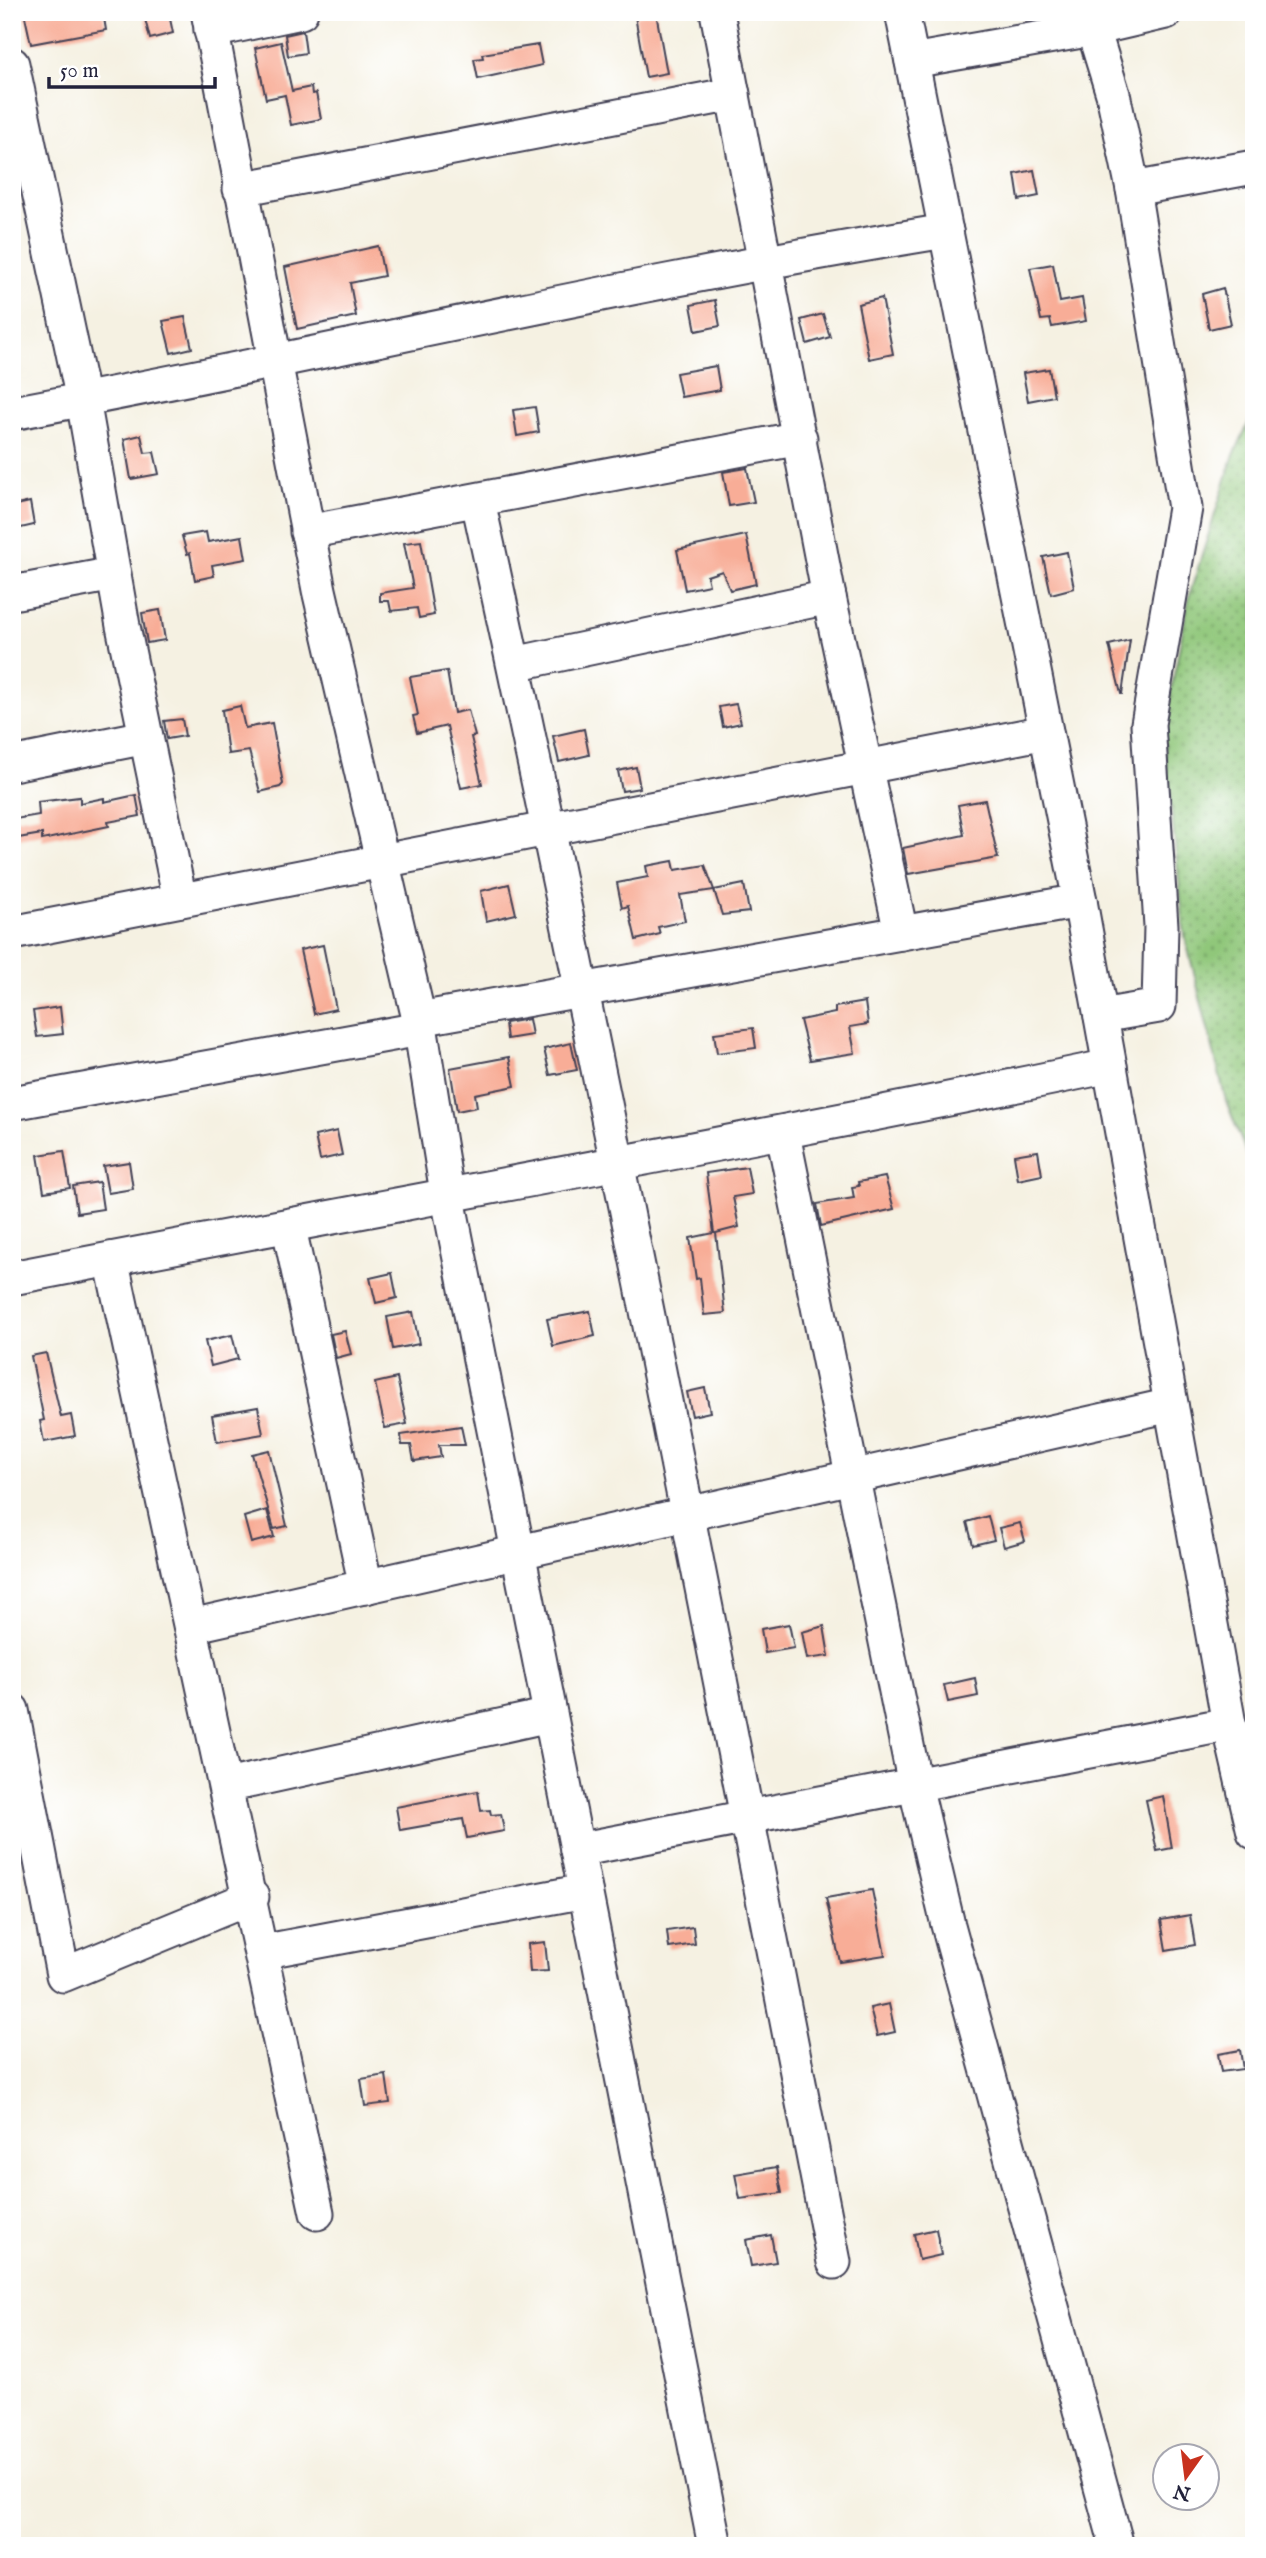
<svg xmlns="http://www.w3.org/2000/svg" width="1266" height="2558" viewBox="0 0 1266 2558" font-family="'IM FELL English',serif">
	<defs>
		<pattern id="park-dots" width="8" height="8" patternUnits="userSpaceOnUse" patternTransform="scale(1.75)"><rect width="8" height="8" fill="#90c77a"/><path d="M2 2h.1M6 6h.1" fill="none" stroke="#75a165" stroke-width="1.8" stroke-linecap="round"/></pattern>
	</defs>
	<rect width="100%" height="100%" fill="#fff"/>
	<filter id="ink" filterUnits="userSpaceOnUse"><feTurbulence type="fractalNoise" baseFrequency=".0143" numOctaves="2"/><feDisplacementMap in="SourceGraphic" scale="14" xChannelSelector="R" yChannelSelector="G"/><feConvolveMatrix kernelMatrix="1 2 1 2 8 2 1 2 1" color-interpolation-filters="sRGB"/></filter>
	<filter id="wash" filterUnits="userSpaceOnUse"><feTurbulence type="fractalNoise" baseFrequency=".00686" numOctaves="4" result="noise"/><feDisplacementMap in="SourceGraphic" scale="28" xChannelSelector="R" yChannelSelector="G"/><feGaussianBlur stdDeviation="1.57" result="paint"/><feColorMatrix in="noise" values="0 0 0 0 0 0 0 0 0 0 0 0 0 0 0 0 0 1.4 0 .05"/><feComposite in="paint" operator="in"/></filter>
	<g filter="url(#wash)">
		<rect width="100%" height="100%" fill="#f5f1e2"/>
		<!-- park -->
		<path fill="url(#park-dots)" stroke="#59745a" stroke-width="2" d="M1254,411V1173L1226,1101L1185,937L1163,732L1190,593L1233,457Z"/>
		<g id="blocks">
			<!-- building -->
			<g fill="#f8ad97">
				<path d="M24,12H103L106,30L31,44Z"/>
				<path d="M656,13L667,73L646,77L635,16Z"/>
				<path d="M169,14L173,33L150,39L145,19Z"/>
				<path d="M303,31L306,53L288,56L285,35Z"/>
				<path d="M281,42L292,91L311,87L312,94L316,93L321,119L291,125L285,95L266,99L255,48Z"/>
				<path d="M538,45L542,65L478,79L474,59L483,58L482,54Z"/>
				<path d="M1034,170L1039,196L1019,200L1015,174Z"/>
				<path d="M378,246L384,276L350,283L356,316L297,329L285,267Z"/>
				<path d="M1053,264L1060,302L1082,298L1086,321L1052,327L1050,319L1041,320L1030,268Z"/>
				<path d="M1223,288L1231,324L1209,329L1202,294Z"/>
				<path d="M882,298L893,354L869,359L858,304Z"/>
				<path d="M715,300L720,326L696,331L691,305Z"/>
				<path d="M823,314L830,337L807,344L801,320Z"/>
				<path d="M185,317L192,348L171,353L163,321Z"/>
				<path d="M716,366L720,390L681,397L676,373Z"/>
				<path d="M1049,369L1054,396L1028,401L1023,373Z"/>
				<path d="M535,407L539,432L517,436L513,410Z"/>
				<path d="M141,435L145,453L154,452L159,474L131,479L124,439Z"/>
				<path d="M747,468L754,502L729,506L723,472Z"/>
				<path d="M30,502L34,525L12,530V506Z"/>
				<path d="M206,532L208,542L242,536L246,559L212,565L214,576L195,580L190,553L187,554L182,536Z"/>
				<path d="M746,535L756,584L730,590L722,571L707,576L709,585L685,590L677,550Z"/>
				<path d="M421,541L434,615L419,618L417,608L391,611L389,601H380V593L413,588L404,543Z"/>
				<path d="M1067,552L1074,588L1051,594L1043,557Z"/>
				<path d="M160,610L165,640L147,643L142,613Z"/>
				<path d="M1130,640L1122,694H1121L1109,645Z"/>
				<path d="M447,671L454,713L468,710L475,736L471,737L482,784L461,788L447,726L417,733L413,716L418,715L410,677Z"/>
				<path d="M736,704L741,723L723,727L719,707Z"/>
				<path d="M240,706L245,728L272,723L283,784L280,787L260,792L249,751L228,754L222,710Z"/>
				<path d="M182,719L185,736L167,739L164,721Z"/>
				<path d="M584,729L589,755L559,762L553,736Z"/>
				<path d="M636,767L640,788L622,791L618,771Z"/>
				<path d="M136,795L140,816L108,822L109,826L42,840V834L18,838L15,819L39,815L38,802L80,797V803L104,798V802Z"/>
				<path d="M985,800L998,858L908,874L903,848L964,835L958,805Z"/>
				<path d="M673,861L675,870L705,865L714,890L680,895L685,921L658,927L660,934L636,940L628,906L622,908L617,883L648,877L646,866Z"/>
				<path d="M509,884L516,914L486,921L481,891Z"/>
				<path d="M744,884L749,912L722,915L714,890Z"/>
				<path d="M323,945L336,1009L314,1014L300,950Z"/>
				<path d="M865,1002L868,1024L850,1027L855,1053L810,1060L800,1020L835,1013V1007Z"/>
				<path d="M60,1007L63,1034L37,1037L33,1011Z"/>
				<path d="M529,1019L532,1035L507,1039L505,1023Z"/>
				<path d="M753,1028L756,1048L717,1053L714,1033Z"/>
				<path d="M571,1043L577,1070L550,1075L544,1049Z"/>
				<path d="M509,1057L515,1086L475,1094L477,1107L457,1111L450,1068Z"/>
				<path d="M337,1131L342,1155L320,1160L315,1136Z"/>
				<path d="M64,1151L70,1188L44,1192L38,1155Z"/>
				<path d="M1038,1151L1042,1175L1018,1180L1014,1155Z"/>
				<path d="M129,1162L133,1189L108,1193L103,1166Z"/>
				<path d="M747,1167L752,1194L733,1197L739,1227L716,1233L725,1313L704,1315L700,1278L696,1279L690,1238L714,1233L706,1173Z"/>
				<path d="M885,1177L894,1209L821,1226L817,1204L854,1198L852,1187L859,1186L858,1182Z"/>
				<path d="M99,1182L103,1209L77,1213L73,1186Z"/>
				<path d="M392,1273L397,1298L376,1303L370,1278Z"/>
				<path d="M590,1311L595,1336L553,1346L547,1319Z"/>
				<path d="M413,1312L419,1344L393,1349L387,1317Z"/>
				<path d="M345,1331L351,1354L336,1358L331,1334Z"/>
				<path d="M232,1335L238,1359L211,1366L205,1341Z"/>
				<path d="M46,1353L61,1417L71,1415L75,1436L44,1442L40,1421L44,1420L31,1356Z"/>
				<path d="M397,1378L407,1424L385,1428L375,1383Z"/>
				<path d="M705,1388L710,1412L692,1416L687,1392Z"/>
				<path d="M258,1407L263,1434L217,1442L212,1415Z"/>
				<path d="M461,1426L465,1445H439L441,1457L414,1461L411,1445H402L401,1435Z"/>
				<path d="M269,1450L287,1526L274,1529L252,1454Z"/>
				<path d="M267,1510L274,1537L251,1543L244,1517Z"/>
				<path d="M988,1516L994,1540L973,1545L967,1522Z"/>
				<path d="M1020,1523L1025,1541L1004,1547L999,1528Z"/>
				<path d="M789,1624L794,1648L765,1653L761,1629Z"/>
				<path d="M824,1626L829,1656L807,1659L802,1632Z"/>
				<path d="M975,1678L978,1696L948,1702L944,1685Z"/>
				<path d="M478,1791L481,1811L490,1810L491,1815L501,1814L504,1831L467,1838L463,1819L400,1830L396,1807Z"/>
				<path d="M1163,1796L1172,1848L1157,1851L1146,1800Z"/>
				<path d="M872,1890L885,1955L840,1962L826,1898Z"/>
				<path d="M1190,1915L1195,1945L1166,1950L1161,1920Z"/>
				<path d="M693,1927L695,1944L669,1948L667,1931Z"/>
				<path d="M545,1942L548,1971L530,1972L528,1944Z"/>
				<path d="M889,2004L895,2032L877,2036L870,2008Z"/>
				<path d="M1240,2050L1243,2069L1221,2072L1218,2054Z"/>
				<path d="M386,2075L390,2103L365,2106L361,2079Z"/>
				<path d="M777,2167L782,2193L740,2199L735,2174Z"/>
				<path d="M936,2229L941,2255L919,2260L914,2234Z"/>
				<path d="M771,2235L776,2262L751,2266L746,2240Z"/>
			</g>
		</g>
	</g>
	<g filter="url(#ink)">
		<use href="#blocks" fill-opacity="0" stroke="#424154" stroke-width="2"/>
		<g fill="none" stroke-linecap="round" stroke-linejoin="round">
			<defs>
				<g id="minor">
					<path d="M208,12L319,590L419,1019L447,1193L715,2546"/>
					<path d="M717,12L829,597L901,933"/>
					<path d="M902,12L1080,901L1229,1724L1254,1832"/>
					<path d="M1093,29L1113,94L1133,189L1185,508L1148,724L1161,926L1159,1006L1101,1016"/>
					<path d="M211,31L301,12"/>
					<path d="M912,61L1093,29L1166,12"/>
					<path d="M12,64L83,400L123,626L180,900"/>
					<path d="M240,189L733,94"/>
					<path d="M1133,189L1254,167"/>
					<path d="M12,413C324,355 633,281 946,231"/>
					<path d="M478,501C606,1086 719,1674 834,2262"/>
					<path d="M307,532L800,438"/>
					<path d="M12,593L114,574"/>
					<path d="M514,664L829,597"/>
					<path d="M12,764L146,737"/>
					<path d="M12,933L1046,732"/>
					<path d="M419,1019L1080,901"/>
					<path d="M12,1103L420,1029"/>
					<path d="M783,1134L915,1785L948,1925L1117,2546"/>
					<path d="M289,1228L366,1587"/>
					<path d="M111,1259L317,2213"/>
					<path d="M12,1278C378,1207 745,1142 1110,1066"/>
					<path d="M191,1626L1171,1405"/>
					<path d="M12,1710L63,1975L252,1897"/>
					<path d="M226,1786L550,1715"/>
					<path d="M577,1850L1229,1724"/>
					<path d="M261,1952L585,1891"/>
				</g>
			</defs>
			<!-- minor casing -->
			<use href="#minor" stroke="#424154" stroke-width="37"/>
			<!-- minor -->
			<use href="#minor" stroke="#fff" stroke-width="33"/>
		</g>
	</g>
	<!-- margin -->
	<rect width="1266" height="2558" fill="none" stroke="#fff" stroke-width="42"/>
	<!-- north arrow -->
	<g transform="translate(1186 2477) rotate(194)"><circle r="33" fill="#ffffff" stroke="#a7a7b1" stroke-width="2"/>
	<path d="M0-5L12 26L0 18L-12 26Z" fill="#c8321e"/>
	<text y="-10" font-size="19" font-weight="bold" text-anchor="middle" fill="#22223b">N</text>
	</g>
	<!-- scale -->
	<path d="M49 77v10h166v-10" fill="none" stroke="#22223b" stroke-width="3.5"/>
	<text x="60" y="77" font-size="21" fill="#22223b" stroke="#ffffff" stroke-width="5" paint-order="stroke">50 m</text>
</svg>
